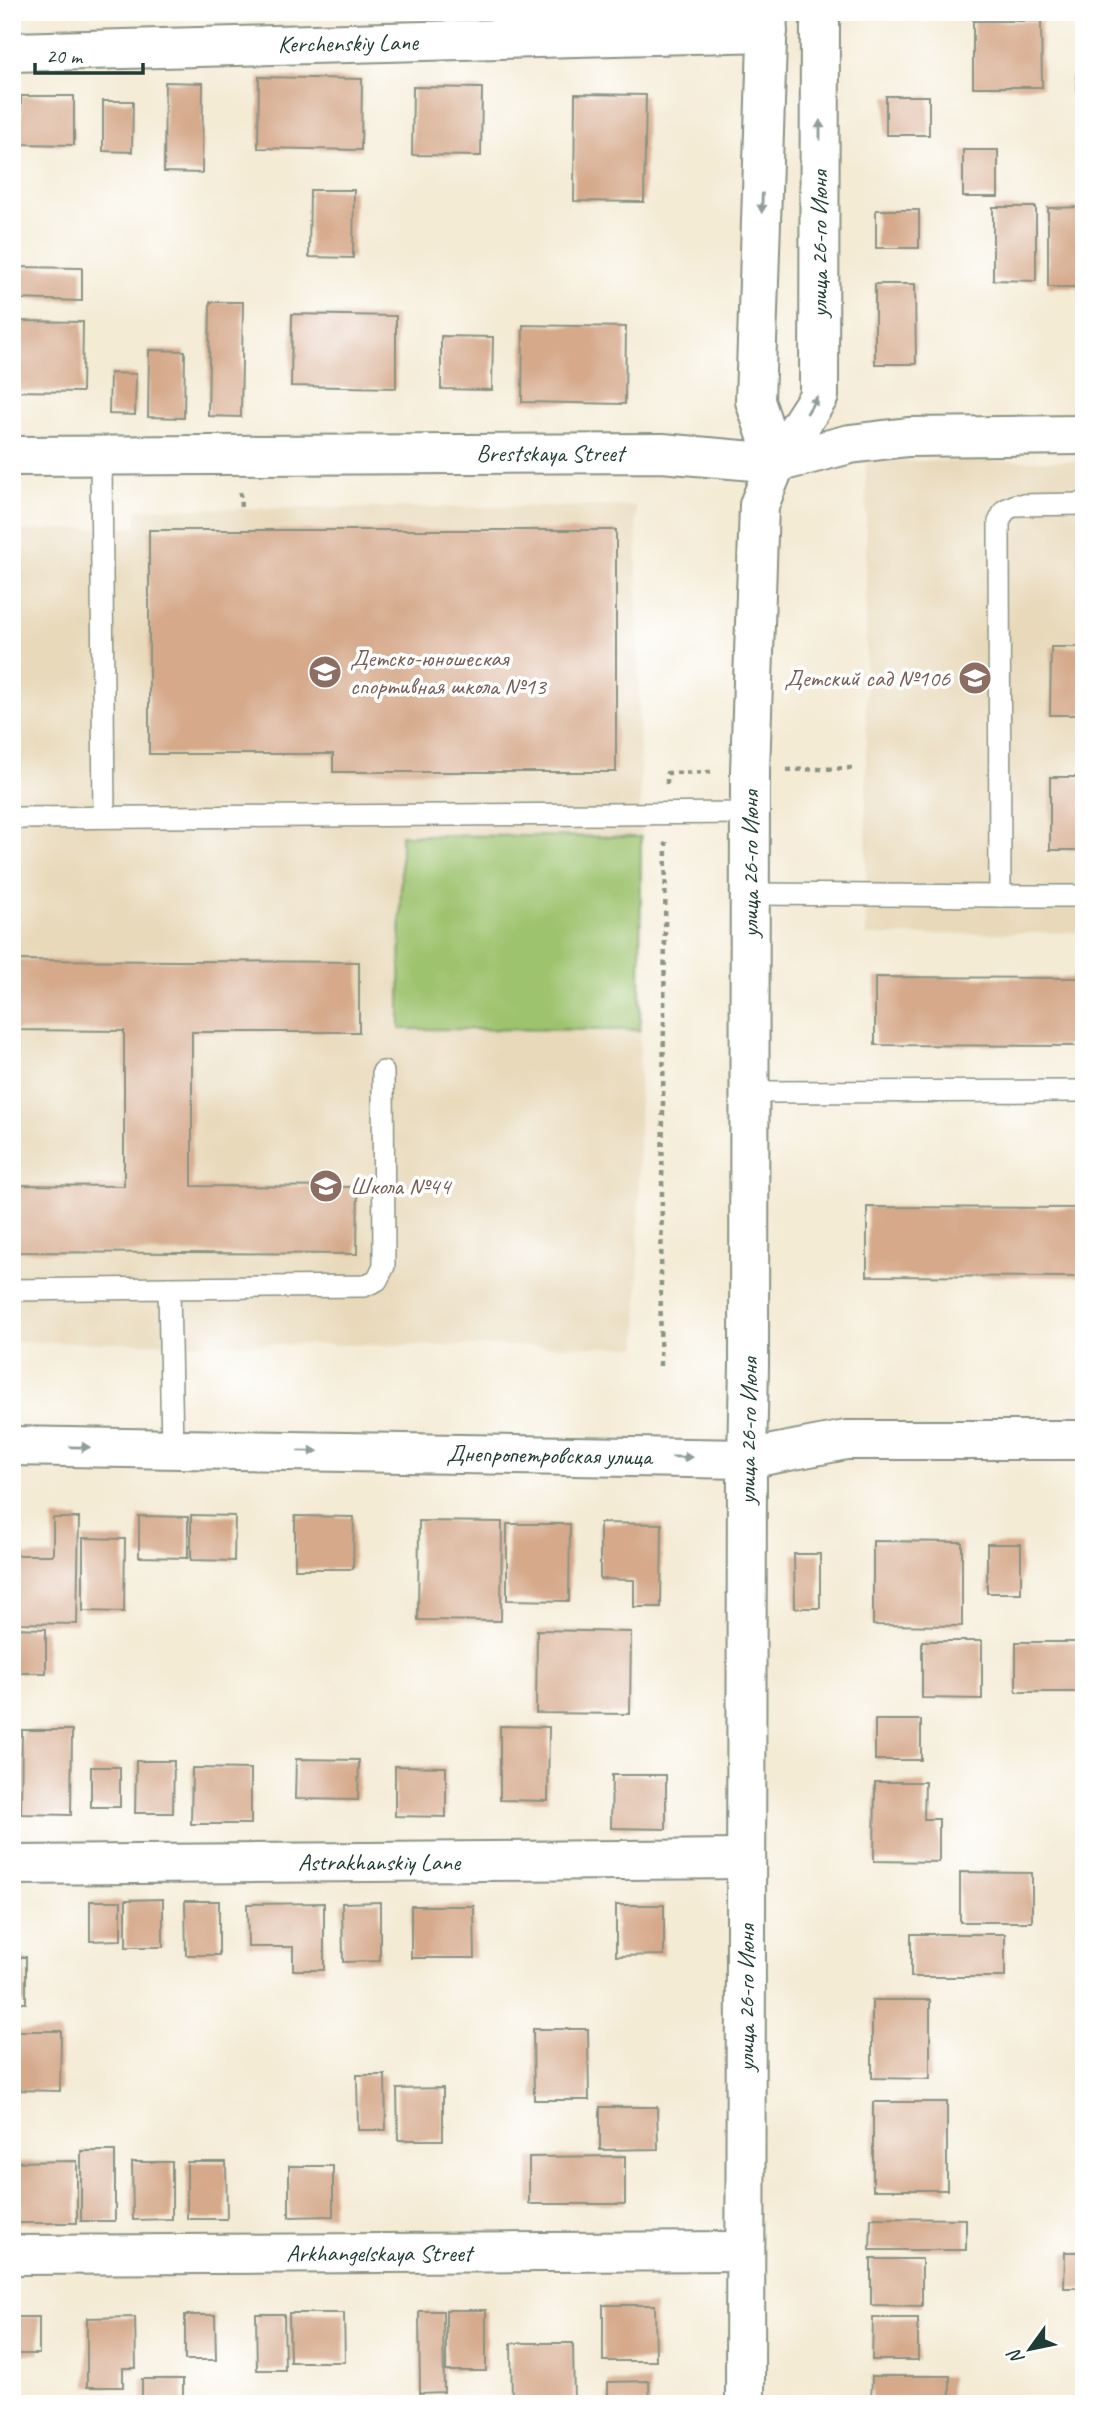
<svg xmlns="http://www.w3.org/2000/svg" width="1096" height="2416" viewBox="0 0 1096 2416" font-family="Caveat,sans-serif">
	<rect width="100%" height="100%" fill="#fff"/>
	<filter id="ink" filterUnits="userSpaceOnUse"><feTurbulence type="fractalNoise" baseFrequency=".0143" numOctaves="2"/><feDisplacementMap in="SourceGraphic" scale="14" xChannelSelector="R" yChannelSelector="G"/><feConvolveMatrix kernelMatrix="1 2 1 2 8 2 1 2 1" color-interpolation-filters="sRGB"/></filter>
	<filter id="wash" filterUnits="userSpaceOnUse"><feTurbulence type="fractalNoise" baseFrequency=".00686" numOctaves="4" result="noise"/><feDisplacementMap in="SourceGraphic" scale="28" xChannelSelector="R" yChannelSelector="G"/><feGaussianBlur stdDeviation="1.57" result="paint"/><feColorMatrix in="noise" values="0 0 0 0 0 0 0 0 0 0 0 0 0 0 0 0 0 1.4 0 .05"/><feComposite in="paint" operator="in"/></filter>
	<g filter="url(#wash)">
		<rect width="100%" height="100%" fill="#f4ebd5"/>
		<!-- built -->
		<g fill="#e8d9ba">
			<path d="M866,461H1084V932L866,936Z"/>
			<path d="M636,506L641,837L638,1347L12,1342V531L137,527V509Z"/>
		</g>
		<!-- green -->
		<path fill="#9ec36e" stroke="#5e8051" stroke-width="2" d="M401,835L641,837L640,1030L400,1029Z"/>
		<g id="blocks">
			<!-- building -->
			<g fill="#d5a98a">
				<path d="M973,21H1041L1042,87H973Z"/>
				<rect x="1077" y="44" width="7" height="45"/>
				<path d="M259,77L362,79L361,150L258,148Z"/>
				<path d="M165,82L203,83L202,173L164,172Z"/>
				<path d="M413,87L482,88L481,156L412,155Z"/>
				<path d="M575,94L646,95L644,202L574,201Z"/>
				<path d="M21,96H74V145L21,144Z"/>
				<rect x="886" y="96" width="43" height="39"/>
				<path d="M103,101H133L132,152L103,151Z"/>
				<rect x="963" y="150" width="35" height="47"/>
				<path d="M310,190H354L353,258L309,257Z"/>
				<path d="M993,207H1036V281L993,280Z"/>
				<path d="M1084,207V287H1048V208Z"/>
				<rect x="876" y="210" width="43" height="38"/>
				<path d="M16,267L82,268V301L15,299Z"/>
				<path d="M875,284H915L916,364H875Z"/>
				<path d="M210,302H243L241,417L208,416Z"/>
				<path d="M292,314L396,316V388L291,386Z"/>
				<path d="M15,321L83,322L82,392L14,391Z"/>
				<path d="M523,325L626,327L625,404L522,402Z"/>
				<path d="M441,336L493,337L492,390L441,389Z"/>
				<path d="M149,350L185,351L184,418L148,417Z"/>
				<path d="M110,373L136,374L135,415L109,414Z"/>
				<path d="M149,530H616V772H333V754H149Z"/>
				<path d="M1051,647H1084V715H1050Z"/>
				<rect x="1050" y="777" width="34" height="73"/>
				<path d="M12,960L359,962V1032H192V1186L358,1187L357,1254L12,1252V1185L124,1186V1031L12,1030Z"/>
				<path d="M875,977L1084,978V1046L875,1045Z"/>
				<path d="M867,1207L1084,1208V1277L867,1276Z"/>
				<path d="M191,1515L235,1516L234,1561L191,1560Z"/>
				<path d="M139,1516L188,1517V1558L139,1557Z"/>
				<path d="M295,1516L354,1517L353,1569H295Z"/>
				<path d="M53,1518H79L77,1624L12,1623V1555H53Z"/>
				<path d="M419,1521L502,1522L501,1621L418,1620Z"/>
				<path d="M600,1523L662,1524L661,1607H634V1580L600,1579Z"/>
				<path d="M507,1524H570L569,1601L507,1600Z"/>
				<path d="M83,1538L125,1539L124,1612L83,1611Z"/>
				<path d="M873,1541L962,1542V1626L873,1625Z"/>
				<rect x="987" y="1544" width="34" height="49"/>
				<path d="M794,1554H820V1608H795Z"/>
				<path d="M12,1628L46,1629V1673H12Z"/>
				<path d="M537,1630L631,1632L630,1714L536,1713Z"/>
				<path d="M922,1641H982V1699L922,1698Z"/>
				<rect x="1016" y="1642" width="66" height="50"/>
				<rect x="875" y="1720" width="46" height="40"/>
				<path d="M500,1726L549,1727L548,1801L500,1800Z"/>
				<path d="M22,1730H72L71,1815L21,1814Z"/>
				<path d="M296,1759L359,1760L358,1800L295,1799Z"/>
				<path d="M136,1761H174L173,1813H135Z"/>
				<path d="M395,1766L446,1767V1817L395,1816Z"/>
				<rect x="91" y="1767" width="29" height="40"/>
				<path d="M192,1768L251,1769V1824H191Z"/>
				<path d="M612,1775H666V1829L611,1828Z"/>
				<path d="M875,1782H925L924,1819H939V1862L874,1861Z"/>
				<path d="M960,1872L1032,1873V1922H960Z"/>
				<path d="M163,1899V1947H126V1900Z"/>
				<path d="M90,1901H121V1940L90,1941Z"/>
				<path d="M185,1901H219V1955H186Z"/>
				<path d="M380,1902V1961L343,1962L342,1903Z"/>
				<path d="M324,1903V1970H293V1947H248L247,1904Z"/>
				<path d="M616,1905H664V1955L616,1956Z"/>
				<path d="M411,1906H474L475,1958H411Z"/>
				<rect x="911" y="1934" width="94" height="43"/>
				<rect x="12" y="1957" width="14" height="46"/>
				<path d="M872,2000H930V2079L872,2078Z"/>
				<path d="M533,2029H588L589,2100H534Z"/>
				<path d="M12,2031H61L60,2091L12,2090Z"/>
				<path d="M357,2075H385L386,2130H358Z"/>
				<path d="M443,2088V2140H398L397,2089Z"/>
				<rect x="873" y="2102" width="74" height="88"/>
				<path d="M600,2107H657L658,2149L600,2150Z"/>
				<rect x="81" y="2151" width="34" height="70"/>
				<path d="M625,2156V2204H529V2157Z"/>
				<path d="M77,2161V2223H12V2162Z"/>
				<path d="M132,2162H172V2219L133,2220Z"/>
				<path d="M187,2162H226L227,2219H187Z"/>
				<path d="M289,2166H333V2216L289,2217Z"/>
				<path d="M871,2218L966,2219V2250H870Z"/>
				<path d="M1065,2252H1084V2288H1064Z"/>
				<path d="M871,2259H922V2306L871,2305Z"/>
				<path d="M603,2305H655L656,2361H603Z"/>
				<rect x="446" y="2310" width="40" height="61"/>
				<path d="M419,2311H443L444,2392L420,2393Z"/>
				<path d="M289,2313H344L345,2362H290Z"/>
				<path d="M256,2314H284L285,2370H257Z"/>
				<path d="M185,2315H215L216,2360H185Z"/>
				<rect x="12" y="2317" width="27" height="37"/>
				<path d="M135,2317L136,2368H123V2387H87V2318Z"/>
				<path d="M873,2318H918V2360H872Z"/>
				<path d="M511,2343H573L574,2404H512Z"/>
				<path d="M872,2376H950V2404H871Z"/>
				<rect x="142" y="2379" width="41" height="25"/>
				<path d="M649,2381L650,2404H608V2382Z"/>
			</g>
		</g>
	</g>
	<g filter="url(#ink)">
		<use href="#blocks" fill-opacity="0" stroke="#8a9484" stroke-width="2"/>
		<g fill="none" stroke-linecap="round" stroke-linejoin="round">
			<defs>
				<g id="lane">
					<path d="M101,457L104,817"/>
					<path d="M1084,504L1016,505L1005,510L999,522L1000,896H1084"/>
					<path d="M18,818L750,813"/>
					<path d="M750,894L1000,896"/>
					<path d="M749,1092L1084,1091"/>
					<path d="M169,1288L364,1286L377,1280L384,1266L383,1072"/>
					<path d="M12,1290L169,1288L172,1449"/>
				</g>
				<g id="street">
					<path d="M12,52L768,32"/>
					<path d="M12,456L662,453L776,463L850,444L908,437L1084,435"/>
					<path d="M12,1865L746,1859"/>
					<path d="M12,2255L745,2251"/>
					<path d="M745,2404L747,1459"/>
				</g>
				<g id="secondary">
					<path d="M768,12L755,401L776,463"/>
					<path d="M12,1446L747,1459L846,1440H1084"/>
					<path d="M747,1459L749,1366L750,771L759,505L776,463L819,396L820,12"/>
				</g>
			</defs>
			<!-- lane casing -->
			<use href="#lane" stroke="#8a9484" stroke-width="24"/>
			<!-- street casing -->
			<use href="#street" stroke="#8a9484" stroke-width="42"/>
			<!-- secondary casing -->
			<use href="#secondary" stroke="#8a9484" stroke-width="42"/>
			<!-- path -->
			<g stroke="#8a9484" stroke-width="4.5" stroke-dasharray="5 5" stroke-linecap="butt">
				<path d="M240,492L241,509"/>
				<path d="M787,770L853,768"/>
				<path d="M667,784V773L714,772"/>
				<path d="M660,1366L666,842"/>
			</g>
			<!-- lane -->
			<use href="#lane" stroke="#fff" stroke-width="21"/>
			<!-- street -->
			<use href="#street" stroke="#fff" stroke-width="38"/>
			<!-- secondary -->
			<use href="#secondary" stroke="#fff" stroke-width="38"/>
		</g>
		<!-- one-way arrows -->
		<defs><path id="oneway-solid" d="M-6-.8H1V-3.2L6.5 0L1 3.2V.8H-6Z" transform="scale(1.75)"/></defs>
		<g fill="#8f9e9a">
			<use href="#oneway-solid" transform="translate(820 130) rotate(-90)"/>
			<use href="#oneway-solid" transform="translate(762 203) rotate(92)"/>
			<use href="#oneway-solid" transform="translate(812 405) rotate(-59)"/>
			<use href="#oneway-solid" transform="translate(80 1447) rotate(1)"/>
			<use href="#oneway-solid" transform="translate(308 1451) rotate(1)"/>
			<use href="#oneway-solid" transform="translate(682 1457) rotate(1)"/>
		</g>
	</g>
	<!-- icons -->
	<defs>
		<symbol id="school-disc" viewBox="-11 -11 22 22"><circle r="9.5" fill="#8d6e63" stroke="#fff"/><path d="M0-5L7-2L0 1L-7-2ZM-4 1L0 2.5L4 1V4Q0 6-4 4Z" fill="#fff"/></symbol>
	</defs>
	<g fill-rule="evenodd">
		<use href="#school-disc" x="306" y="653" width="38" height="38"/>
		<use href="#school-disc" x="956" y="659" width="38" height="38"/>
		<use href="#school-disc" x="307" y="1167" width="38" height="38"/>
	</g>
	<g text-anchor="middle" stroke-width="7" stroke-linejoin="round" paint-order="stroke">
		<!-- street labels -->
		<g font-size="24" fill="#1f3d34" stroke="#fff">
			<text transform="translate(348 43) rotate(-1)" y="8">Kerchenskiy Lane</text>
			<text transform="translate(819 244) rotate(-90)" y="8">улица 26-го Июня</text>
			<text x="550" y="461">Brestskaya Street</text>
			<text transform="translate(750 864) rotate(-90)" y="8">улица 26-го Июня</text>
			<text transform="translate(748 1431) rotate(-89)" y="8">улица 26-го Июня</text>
			<text transform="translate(549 1455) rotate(1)" y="8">Днепропетровская улица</text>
			<text x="379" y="1870">Astrakhanskiy Lane</text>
			<text transform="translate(746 1998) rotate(-90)" y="8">улица 26-го Июня</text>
			<text x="379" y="2261">Arkhangelskaya Street</text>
		</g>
		<!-- education labels -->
		<g font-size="24" fill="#785e54" stroke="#fff" text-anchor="start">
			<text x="350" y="666">Детско-юношеская<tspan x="350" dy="28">спортивная школа №13</tspan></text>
			<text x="950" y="686" text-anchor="end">Детский сад №106</text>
			<text x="350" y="1194">Школа №44</text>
		</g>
	</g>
	<!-- margin -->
	<rect width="1096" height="2416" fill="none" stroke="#fff" stroke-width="42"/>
	<!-- north arrow -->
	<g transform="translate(1030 2349) rotate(237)" stroke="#ffffff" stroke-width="5" paint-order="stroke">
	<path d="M0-5L12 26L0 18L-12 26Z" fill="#1f3d34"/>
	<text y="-10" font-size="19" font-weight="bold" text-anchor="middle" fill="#1f3d34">N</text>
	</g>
	<!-- scale -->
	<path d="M35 63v10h108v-10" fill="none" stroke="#1f3d34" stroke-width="3.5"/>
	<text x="46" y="63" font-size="21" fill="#1f3d34" stroke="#ffffff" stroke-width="5" paint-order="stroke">20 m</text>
</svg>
